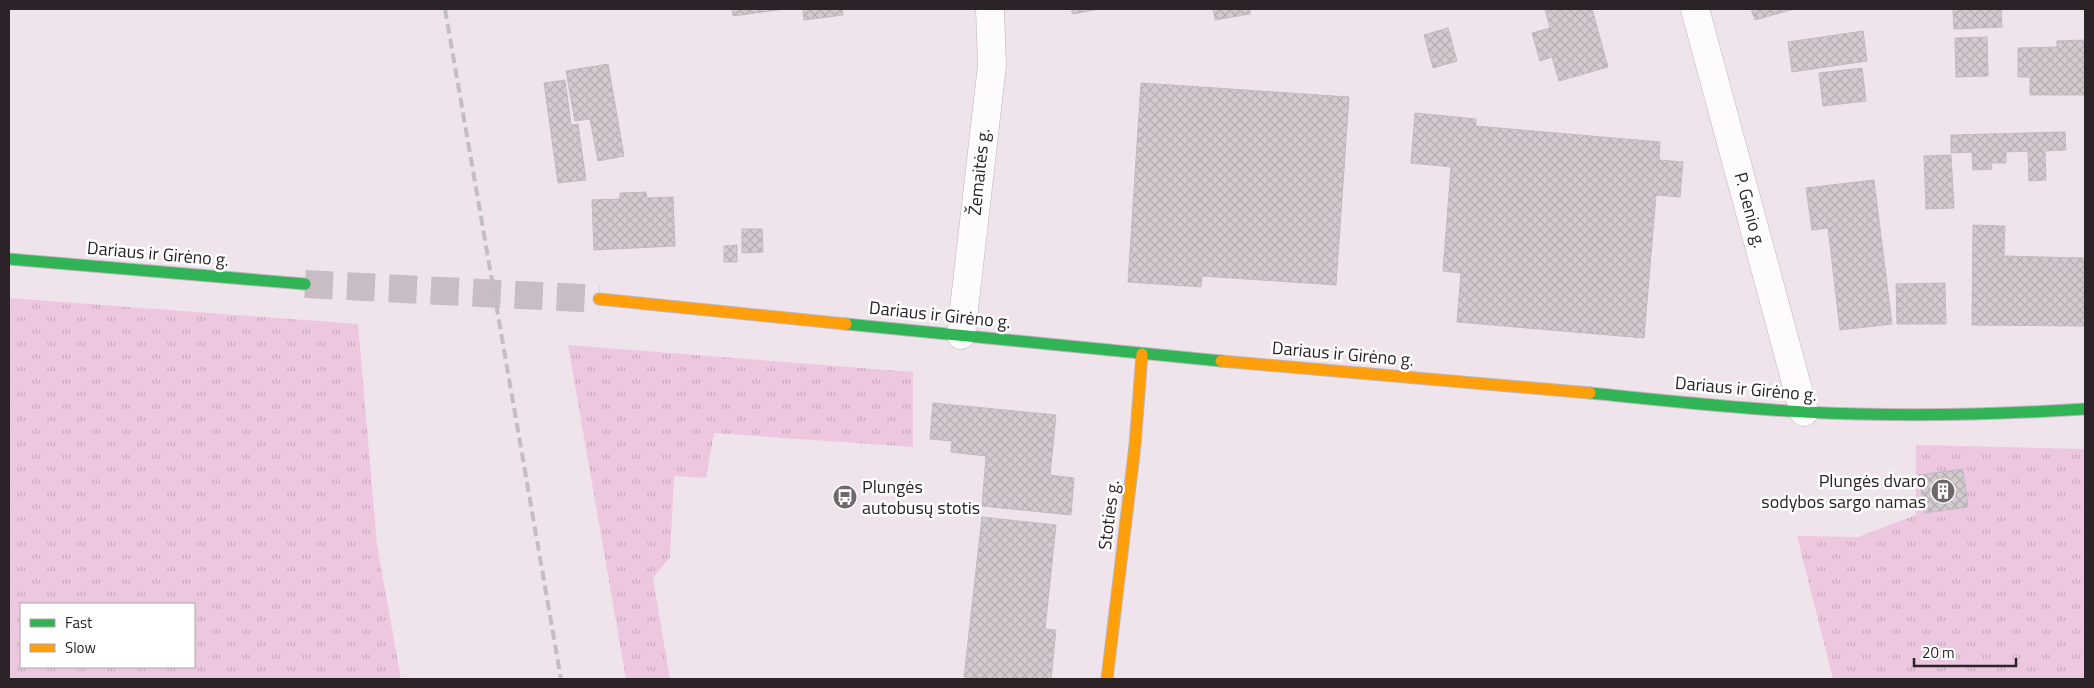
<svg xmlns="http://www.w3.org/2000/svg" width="2094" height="688" viewBox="0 0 2094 688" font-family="'Titillium Web',sans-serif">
	<defs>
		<pattern id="grass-tufts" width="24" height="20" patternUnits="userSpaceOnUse" patternTransform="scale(1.25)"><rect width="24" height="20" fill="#edc7e0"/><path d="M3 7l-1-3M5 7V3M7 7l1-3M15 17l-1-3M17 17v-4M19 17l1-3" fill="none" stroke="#cbabc0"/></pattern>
		<pattern id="building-cross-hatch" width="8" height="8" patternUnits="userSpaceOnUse" patternTransform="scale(1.25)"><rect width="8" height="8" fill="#d2cacf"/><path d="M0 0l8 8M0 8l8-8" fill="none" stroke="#b4adb2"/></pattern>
	</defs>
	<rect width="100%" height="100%" fill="#f0e4ec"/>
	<!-- grass -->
	<g fill="url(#grass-tufts)" fill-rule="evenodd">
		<path d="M9,298L358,324L377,545L401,679H9ZM21,604H194V667H21Z"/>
		<path d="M568,345L913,372V447L714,433L706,478L674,476L670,557L653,578L670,679H626Z"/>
		<path d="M1916,445L2085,449V679H1833L1797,536L1858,537L1916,515Z"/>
	</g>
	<!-- building -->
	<g fill="url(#building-cross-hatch)" stroke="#c3bac0">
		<path d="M732,9H785L733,16Z"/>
		<path d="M803,9H842L843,15L804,20Z"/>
		<path d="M1071,9H1099L1073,14Z"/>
		<path d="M1213,9H1250V14L1215,20Z"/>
		<path d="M1545,9H1592L1608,67L1559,81L1552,57L1540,61L1532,33L1550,28Z"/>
		<path d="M1751,9H1794L1755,20Z"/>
		<path d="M1953,9H2001L2002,27L1954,29Z"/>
		<path d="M1448,28L1457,61L1433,68L1424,35Z"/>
		<path d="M1863,31L1867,61L1792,72L1788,42Z"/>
		<path d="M1987,37L1988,76L1956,77L1955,38Z"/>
		<path d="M2085,40V95H2030V77H2018V48L2057,47V41Z"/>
		<path d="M608,64L624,156L598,161L590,119L575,121L566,71Z"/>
		<path d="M1862,68L1866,101L1823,106L1819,73Z"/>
		<path d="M565,80L571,125L578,124L586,180L558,183L544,83Z"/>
		<path d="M1141,83L1349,97L1336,285L1202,276L1201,287L1128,282Z"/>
		<path d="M1415,113L1476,119V126L1660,142L1659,160L1683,162L1680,197L1656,195L1644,338L1457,322L1461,273L1443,271L1451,167L1411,163Z"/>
		<path d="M2065,132L2066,150L2045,151L2046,180L2029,181L2028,151L2006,152V163H1991L1992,169L1973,170L1972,152L1951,153V135Z"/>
		<path d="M1951,155L1954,208L1926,209L1924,156Z"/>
		<path d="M1874,180L1892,324L1840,330L1828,228L1812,230L1806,188Z"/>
		<path d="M646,192L647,198L673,197L675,246L594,250L592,200L620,199V193Z"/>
		<path d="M1973,225L2005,226L2004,256L2085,258V326L1972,325Z"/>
		<path d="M742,229H762L763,252L742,253Z"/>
		<path d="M737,245V262H724V246Z"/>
		<path d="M1945,283L1946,324H1897L1896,284Z"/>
		<path d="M933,403L1056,415L1050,475L1074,478L1071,515L982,506L986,456L951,452L952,441L930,439Z"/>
		<path d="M1963,469L1968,507L1924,513L1919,475Z"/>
		<path d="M982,517L1056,525L1045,629L1056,630L1051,679H989L964,677Z"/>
	</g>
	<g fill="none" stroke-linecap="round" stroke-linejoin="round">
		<!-- secondary-tunnel -->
		<path stroke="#c9bdc5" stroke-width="28" stroke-dasharray="28 14" stroke-linecap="butt" d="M305,284L599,299"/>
		<defs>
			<g id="street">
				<path d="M1695,9L1804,412"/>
				<path d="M961,335L992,65L990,9"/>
			</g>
			<g id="fast">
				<path d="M9,259L305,284"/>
				<path d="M846,324L1221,361"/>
				<path d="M1590,393C1661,400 1733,408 1805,412C1899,417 1992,415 2085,409"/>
			</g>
			<g id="slow">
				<path d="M599,299L846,324"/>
				<path d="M1221,361L1590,393"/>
				<path d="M1107,679L1135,445L1142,354"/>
			</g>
		</defs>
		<!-- street casing -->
		<use href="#street" stroke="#beb5bb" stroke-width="29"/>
		<!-- fast casing -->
		<use href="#fast" stroke="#beb5bb" stroke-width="13"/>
		<!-- slow casing -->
		<use href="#slow" stroke="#beb5bb" stroke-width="13"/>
		<!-- street -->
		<use href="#street" stroke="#fdfbfc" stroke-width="28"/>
		<!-- fast -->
		<use href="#fast" stroke="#30b455" stroke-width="11"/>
		<!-- slow -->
		<use href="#slow" stroke="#ff9f0a" stroke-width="11"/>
		<!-- rail -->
		<path stroke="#c1bfc1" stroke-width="4" stroke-dasharray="10 5" stroke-linecap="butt" d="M445,9L561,679"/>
	</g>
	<!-- icons -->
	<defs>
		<symbol id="building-disc" viewBox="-11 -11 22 22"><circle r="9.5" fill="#70676d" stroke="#fff"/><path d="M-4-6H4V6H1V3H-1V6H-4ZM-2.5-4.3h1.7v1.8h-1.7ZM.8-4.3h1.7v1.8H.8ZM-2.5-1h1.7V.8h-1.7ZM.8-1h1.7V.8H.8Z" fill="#fff"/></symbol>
		<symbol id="bus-disc" viewBox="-11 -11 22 22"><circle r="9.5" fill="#70676d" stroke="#fff"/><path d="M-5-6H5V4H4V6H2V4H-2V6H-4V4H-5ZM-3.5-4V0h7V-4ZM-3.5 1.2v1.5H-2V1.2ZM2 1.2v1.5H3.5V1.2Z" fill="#fff"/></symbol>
	</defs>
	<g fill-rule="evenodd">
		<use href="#building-disc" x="1929" y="477" width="28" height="28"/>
		<use href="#bus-disc" x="831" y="483" width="28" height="28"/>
	</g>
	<g text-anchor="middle" stroke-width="5" stroke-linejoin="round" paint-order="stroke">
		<!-- street labels -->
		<g font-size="18" fill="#2b2328" stroke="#fff">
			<text transform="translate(979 172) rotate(-84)" y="6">Žemaitės g.</text>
			<text transform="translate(1750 210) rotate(75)" y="6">P. Genio g.</text>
			<text transform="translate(158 254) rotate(5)" y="6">Dariaus ir Girėno g.</text>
			<text transform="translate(940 315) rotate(6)" y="6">Dariaus ir Girėno g.</text>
			<text transform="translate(1343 354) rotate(5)" y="6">Dariaus ir Girėno g.</text>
			<text transform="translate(1746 389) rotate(5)" y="6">Dariaus ir Girėno g.</text>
			<text transform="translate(1109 515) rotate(-83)" y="6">Stoties g.</text>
		</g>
		<!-- poi labels -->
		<g font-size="18" fill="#2b2328" stroke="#fff" text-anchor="end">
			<text x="1926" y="487">Plungės dvaro<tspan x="1926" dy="21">sodybos sargo namas</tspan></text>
			<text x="862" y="493" text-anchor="start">Plungės<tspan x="862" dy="21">autobusų stotis</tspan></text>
		</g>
	</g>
	<!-- border -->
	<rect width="2094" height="688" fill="none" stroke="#2b2328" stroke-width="20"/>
	<!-- legend -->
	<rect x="20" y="603" width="175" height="65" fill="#ffffff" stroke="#aaa7a9"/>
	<rect x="30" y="619" width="25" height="8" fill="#30b455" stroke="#aaa7a9"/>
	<text x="65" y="628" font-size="15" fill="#2b2328">Fast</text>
	<rect x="30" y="644" width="25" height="8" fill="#ff9f0a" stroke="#aaa7a9"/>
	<text x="65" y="653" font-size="15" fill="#2b2328">Slow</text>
	<!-- scale -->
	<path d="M1914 658v8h102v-8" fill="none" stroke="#2b2328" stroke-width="2.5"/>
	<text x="1922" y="658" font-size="15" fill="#2b2328" stroke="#ffffff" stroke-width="4" paint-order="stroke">20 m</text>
</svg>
